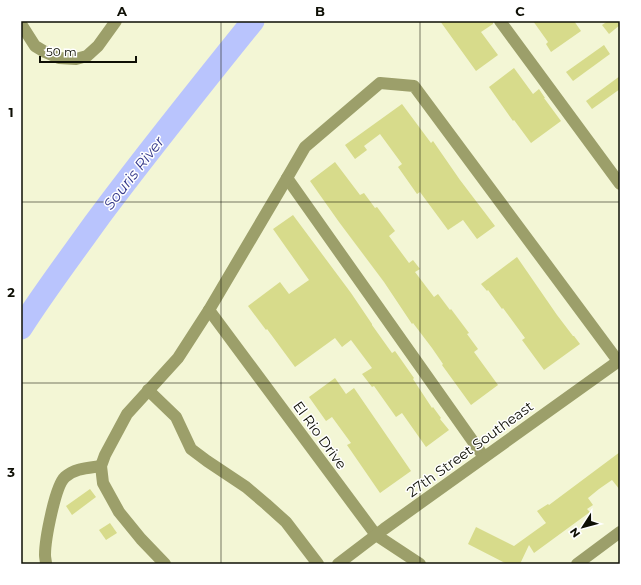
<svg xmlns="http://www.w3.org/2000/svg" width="641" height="585" viewBox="0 0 641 585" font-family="Montserrat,sans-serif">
	<rect width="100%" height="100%" fill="#f3f6d5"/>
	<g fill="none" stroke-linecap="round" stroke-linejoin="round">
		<!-- stream -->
		<path stroke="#b9c4fd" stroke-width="4" d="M21,313L29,315"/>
		<!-- river -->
		<path stroke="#b9c4fd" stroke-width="23" d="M21,328C44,292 69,259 94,224C145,155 199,88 253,21"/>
	</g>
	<!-- building -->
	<g fill="#d7db8b">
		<path d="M440,21H493V24L481,32L498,55L476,71Z"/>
		<path d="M533,21H574L581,31L551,52L546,44L548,42Z"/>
		<path d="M608,21H620V25L609,34L602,25Z"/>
		<path d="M604,45L610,54L573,81L566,72Z"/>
		<path d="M514,68L533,94L539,89L545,98H544L561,121L531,143L514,120L513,121L489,87Z"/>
		<path d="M620,76V89L592,109L586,101Z"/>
		<path d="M402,104L431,143L433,141L460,180L495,226L477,239L463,220L448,230L420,192L417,194L398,167L402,164L380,134L364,146L367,150L355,159L345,145Z"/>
		<path d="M335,162L360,195L364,193L375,208L377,207L395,231L389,236L409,263L413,260L420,269L415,272L434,297L438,294L450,310L451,309L469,333L467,334L478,349L474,352L498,385L471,405L442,365L443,364L432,348L413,323L412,324L384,282L339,222L310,181Z"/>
		<path d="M293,215L351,293L372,324V325L392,353L395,351L414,378L413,379L432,408L433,407L441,418L440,419L449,430L426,447L402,413L396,417L374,386L372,387L362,374L372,368L351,340L342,347L335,338L295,367L267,329L266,330L248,306L280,282L289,294L309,280L273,229Z"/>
		<path d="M517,257L557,315L573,336H574L580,344L544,370L522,340L525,338L503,308L502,309L488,290L487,291L481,284Z"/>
		<path d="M335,378L346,394L354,388L411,471L380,493L347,445L351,443L332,417L326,421L309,397Z"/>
		<path d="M620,452V490L612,480L599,489L588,498L593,505L587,509L590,512L534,553L529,545L520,564H507L468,544L476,527L514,546L546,523L537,511L548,504L549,505Z"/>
		<path d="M90,489L96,497L72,515L66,506Z"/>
		<path d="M110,523L117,533L106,540L99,530Z"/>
	</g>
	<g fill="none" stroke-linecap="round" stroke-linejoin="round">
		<!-- minor -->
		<g stroke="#9c9f6a" stroke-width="12">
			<path d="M500,21L620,184"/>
			<path d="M21,24L35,46L45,52L59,58L76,59L87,56L98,46L116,21"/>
			<path d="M209,310L376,535L420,564"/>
			<path d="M148,390L176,417L191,449L207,461L246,487L266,504L286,522L318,564"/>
			<path d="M484,457L287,178L305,147L380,83L414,86L618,361"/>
			<path d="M46,564C46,561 45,558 45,555C45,540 55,486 65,477C75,468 88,468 101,466"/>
			<path d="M165,564L141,539L119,512L103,483L101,466L105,455L127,414L178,358L209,310L287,178"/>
			<path d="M338,564L384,529L620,360"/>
			<path d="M577,564L620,532"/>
		</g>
	</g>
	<!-- grid -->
	<path fill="none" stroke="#0e0f05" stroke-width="1" stroke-opacity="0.55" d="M221,21V564M420,21V564M21,202H620M21,383H620"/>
	<g text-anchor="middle" stroke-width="3" stroke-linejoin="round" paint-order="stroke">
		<!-- street labels -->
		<g font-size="14" fill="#0e0f05" stroke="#fff">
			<text transform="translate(320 435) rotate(54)" y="5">El Rio Drive</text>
			<text transform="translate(470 449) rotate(-36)" y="5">27th Street Southeast</text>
		</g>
		<!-- water labels -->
		<g font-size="15" font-style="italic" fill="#35398a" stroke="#fff">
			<text transform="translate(134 173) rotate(-52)" y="5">Souris River</text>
		</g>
	</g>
	<!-- border -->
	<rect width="641" height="585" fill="none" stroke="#ffffff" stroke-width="44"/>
	<!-- north arrow -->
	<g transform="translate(583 527) rotate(234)" stroke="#ffffff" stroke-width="3" paint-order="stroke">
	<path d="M0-3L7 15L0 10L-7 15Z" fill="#0e0f05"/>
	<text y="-6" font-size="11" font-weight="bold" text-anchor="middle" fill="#0e0f05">N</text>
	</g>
	<!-- scale -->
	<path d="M40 56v6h96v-6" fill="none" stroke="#0e0f05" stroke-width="2"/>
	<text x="46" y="56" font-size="12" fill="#0e0f05" stroke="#ffffff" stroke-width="3" paint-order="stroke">50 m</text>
	<rect x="22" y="22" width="597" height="541" fill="none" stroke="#0e0f05" stroke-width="1.5"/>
	<g font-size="13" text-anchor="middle" font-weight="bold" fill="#0e0f05">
		<text x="122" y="16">A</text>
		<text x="320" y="16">B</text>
		<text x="520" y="16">C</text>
		<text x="11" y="117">1</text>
		<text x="11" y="297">2</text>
		<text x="11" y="477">3</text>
	</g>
</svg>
